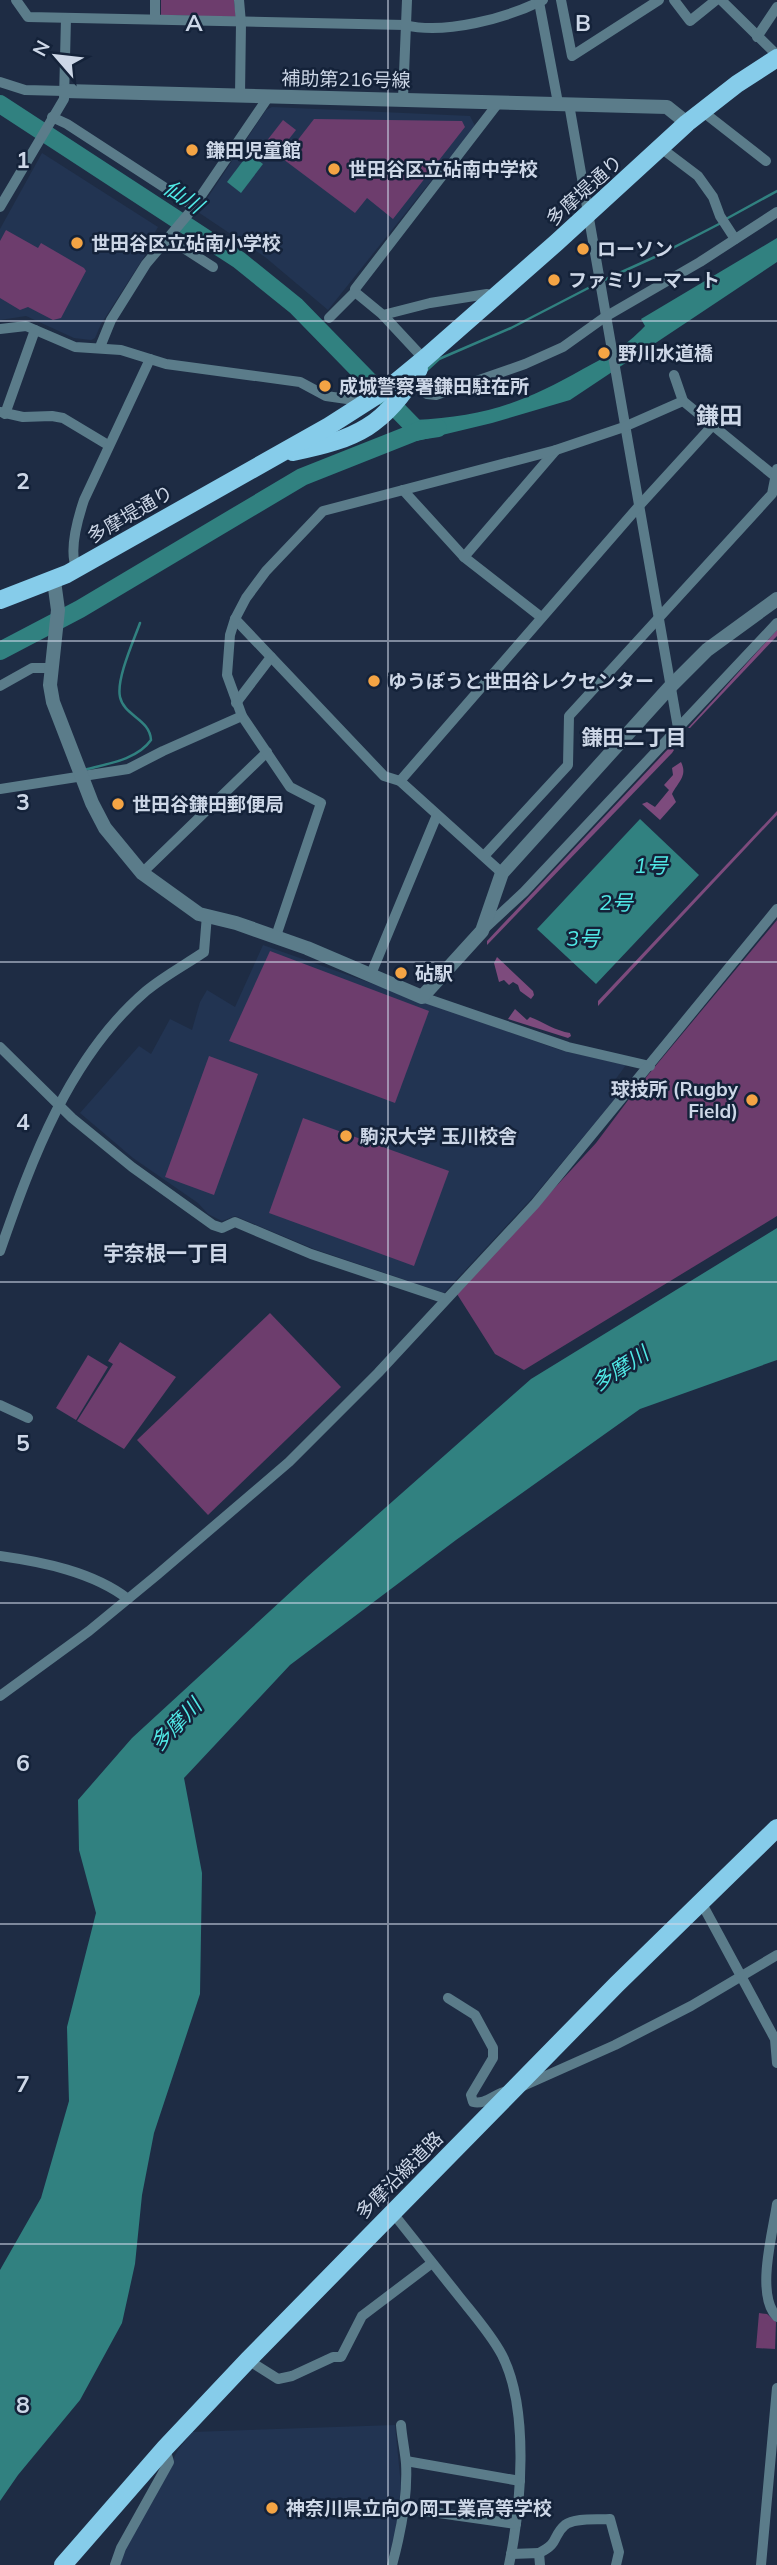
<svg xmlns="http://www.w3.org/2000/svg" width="777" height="2565" viewBox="0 0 777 2565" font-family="Mulish,'Noto Sans JP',sans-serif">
	<rect width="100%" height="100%" fill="#1e2c44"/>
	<!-- built -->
	<g fill="#223452">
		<path d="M272,107L470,116L475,126L328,310L265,257L198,212L266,110Z"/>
		<path d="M42,153L158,227L155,232L158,235L101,324L95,338L91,340L74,338L26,316L0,320V229Z"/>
		<path d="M263,945L560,1050L626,1065L615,1080L624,1088L534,1196L444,1293L314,1249L235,1216L222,1221L208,1214L198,1203L133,1158L80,1113L139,1046L151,1054L170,1019L192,1030L200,1002L207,990L235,1007Z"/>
		<path d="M395,2425L401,2486L396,2531L386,2565H118L127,2543L178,2450L192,2432Z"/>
	</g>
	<!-- green -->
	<g fill="#6d3d6d">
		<path d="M161,0H234L236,17L161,15Z"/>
		<path d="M314,119L462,121L465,127L393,219L367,198L355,213L283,159Z"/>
		<path d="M283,120L296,130L275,157L262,147Z"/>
		<path d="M6,230L38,248L41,243L84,268L86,271L61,318L53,320L28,307L20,310L0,298V241Z"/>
		<path d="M777,920V1216L524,1370L495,1354L457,1294L596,1143L638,1087Z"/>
		<path d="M270,951L429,1011L395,1103L229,1041Z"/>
		<path d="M209,1056L258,1074L214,1195L165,1177Z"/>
		<path d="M303,1118L449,1171L414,1266L269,1213Z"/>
		<path d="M270,1313L341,1387L208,1515L137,1440Z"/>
		<path d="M120,1342L176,1377L124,1449L77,1421L113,1364L108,1361Z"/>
		<path d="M88,1355L108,1367L76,1420L56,1408Z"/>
		<path d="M759,2313L767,2314L776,2322L775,2349L756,2348Z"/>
	</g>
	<!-- forest -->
	<g fill="#7d4b7d">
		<path d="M777,630V636L690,728H688Z"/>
		<path d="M670,747L674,750L672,753L487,945V941Z"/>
		<path d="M681,762C688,776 678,782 672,794L676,802L660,820L642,804L647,802L655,807L669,790L664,785L673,775L672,768Z"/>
		<path d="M777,811V815L598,1006V1001Z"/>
		<path d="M497,957L533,991L534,995L531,999L520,991L518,985L513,982L509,985L504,980L499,982L494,963Z"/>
		<path d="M515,1009L527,1020L530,1017C543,1022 556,1031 570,1033L571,1036L568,1038L508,1019Z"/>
	</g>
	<!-- water -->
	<g fill="#318180">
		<path d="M249,153L263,164L241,193L227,182Z"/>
		<path d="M777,238V262L570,400L492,423L417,441L414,420C484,417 523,403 583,369C609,355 624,348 645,326L641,319Z"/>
		<path d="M640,819L699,875L596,984L537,929Z"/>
		<path d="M777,1228V1360L640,1409L456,1540L290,1665L184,1778L202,1873L200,1994L154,2133L142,2195L135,2264L122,2323L80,2400L18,2475L0,2501V2270L41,2198L69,2101L67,2027L96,1913L79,1850L78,1800L132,1738L307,1577L531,1379Z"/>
	</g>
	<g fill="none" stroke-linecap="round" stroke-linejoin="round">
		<!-- stream -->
		<g stroke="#318180" stroke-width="2.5">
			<path d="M726,219L777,191"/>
			<path d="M604,280L659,255L721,223"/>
			<path d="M427,370L439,359L511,328L598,283"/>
			<path d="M83,770C106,764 137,760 151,740C150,719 124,716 120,697C116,679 134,640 140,623"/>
		</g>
		<!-- river -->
		<g stroke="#318180" stroke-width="18">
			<path d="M0,104L239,260L296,306L418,431"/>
			<path d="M0,651L80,609L302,477L418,431L438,428"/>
		</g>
		<!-- minor -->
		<g stroke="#5b7c8a" stroke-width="10">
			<path d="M16,0L28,17L405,25C445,35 507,18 543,0"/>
			<path d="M239,0L241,23L240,95"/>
			<path d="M561,0L572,56L659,0"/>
			<path d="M674,0L690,21L716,0"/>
			<path d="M721,0L777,55"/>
			<path d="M539,2L558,103"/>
			<path d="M155,19V0"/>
			<path d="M757,37L777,7"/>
			<path d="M0,82L25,90L65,91"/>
			<path d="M403,98L407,0"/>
			<path d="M569,104L678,728"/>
			<path d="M702,111L766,161"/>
			<path d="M52,117L67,124L193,206"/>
			<path d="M661,148L698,176L713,197L720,216L735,239"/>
			<path d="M0,207L64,99L66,18"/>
			<path d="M168,238L213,267"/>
			<path d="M355,292L383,315L424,359"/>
			<path d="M383,315L430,303L487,294L492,299"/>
			<path d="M329,318L355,292V289L499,102"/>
			<path d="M0,329L26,326L75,347L121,350L166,364L300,382L326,396L354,400L360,406"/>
			<path d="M100,347L111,320L146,264L190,212L269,96"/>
			<path d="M674,375L683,401L777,478"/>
			<path d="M411,382L427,394L436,395L525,364L563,347L605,317L700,262L777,212"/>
			<path d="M0,412L23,417L52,416L63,418L108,445"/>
			<path d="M5,414L35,330"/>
			<path d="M403,490L464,557L541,617"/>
			<path d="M464,557L556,450"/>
			<path d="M77,569C68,552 78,518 84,500L150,359"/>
			<path d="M235,619L384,776L400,781L502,873"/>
			<path d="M0,686L32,668H52"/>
			<path d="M236,703L271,657"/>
			<path d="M400,781L639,506L712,426"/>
			<path d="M0,789L128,769L163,751L242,716"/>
			<path d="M484,856L568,765L569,716L772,494L777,469"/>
			<path d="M142,873L267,752"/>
			<path d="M484,929L524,892L777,623"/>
			<path d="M276,936L321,803L290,787L242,716L227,675L230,635L235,619L246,598L266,571L323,511L556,450L624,427L683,401"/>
			<path d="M371,974L437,815"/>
			<path d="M422,997L568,1047L650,1066"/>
			<path d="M0,1047L72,1118L132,1167L213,1225L222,1228L235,1222L311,1254L446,1299"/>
			<path d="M0,1251C32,1159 69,1057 146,991C164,976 185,965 204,952L207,915"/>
			<path d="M0,1405L28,1418"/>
			<path d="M0,1556C43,1562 93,1572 128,1599"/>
			<path d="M0,1696L89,1631L157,1575L289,1462L378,1373L535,1204L777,909"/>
			<path d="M701,1902L775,2039L777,2063"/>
			<path d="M448,1998L475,2015L493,2048V2058L471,2095L473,2102C486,2105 495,2093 508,2091"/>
			<path d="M523,2086L615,2045L691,2006L777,1955"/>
			<path d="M777,2204C773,2232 755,2295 777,2317"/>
			<path d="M392,2212C414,2240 436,2267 458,2295C473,2314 491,2334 502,2355C530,2410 521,2507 509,2565"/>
			<path d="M248,2360L278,2379L292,2376L333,2357H341L362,2316L432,2263"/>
			<path d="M406,2461L520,2481"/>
			<path d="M404,2508L516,2524"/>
			<path d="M539,2553C560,2543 552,2536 565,2525C575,2517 598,2520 610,2519L619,2552L616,2565"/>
			<path d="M511,2554L539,2553L540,2565"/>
			<path d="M115,2565L121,2548L169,2462L165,2448"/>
			<path d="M392,2565C401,2532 408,2498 406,2463C405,2451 402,2438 401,2425"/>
			<path d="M761,2565L777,2388"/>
		</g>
		<!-- tertiary -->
		<g stroke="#5b7c8a" stroke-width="14">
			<path d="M65,91L667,107L687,123"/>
			<path d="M54,581L58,610L50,685L53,702L92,803L105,828L142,873L199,914L236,923L307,948L422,997L482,931L502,873L670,687L707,650L777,599"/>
		</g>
		<!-- primary -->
		<g stroke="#86ccea" stroke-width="18">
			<path d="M293,452C357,439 385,426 419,369"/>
			<path d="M0,600L67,574L329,426L390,387L424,359L556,243L687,123L737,84L777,58"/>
			<path d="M63,2565L165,2448L248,2360L617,1984L777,1828"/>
		</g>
	</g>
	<!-- grid -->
	<path fill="none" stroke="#cdd7e7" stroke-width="2" stroke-opacity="0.55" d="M388,0V2565M0,321H777M0,641H777M0,962H777M0,1282H777M0,1603H777M0,1924H777M0,2244H777"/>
	<!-- markers -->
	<g fill="#f4a444" stroke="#142239" stroke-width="2.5">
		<circle cx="192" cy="150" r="7"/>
		<circle cx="334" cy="169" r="7"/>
		<circle cx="77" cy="243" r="7"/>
		<circle cx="583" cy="249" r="7"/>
		<circle cx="554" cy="280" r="7"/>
		<circle cx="604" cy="353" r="7"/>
		<circle cx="325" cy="386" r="7"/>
		<circle cx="374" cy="681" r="7"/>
		<circle cx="118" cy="804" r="7"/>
		<circle cx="401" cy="973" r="7"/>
		<circle cx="752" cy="1100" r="7"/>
		<circle cx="346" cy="1136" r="7"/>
		<circle cx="272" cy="2508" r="7"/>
	</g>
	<g text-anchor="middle" stroke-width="5" stroke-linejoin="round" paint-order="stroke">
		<!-- street labels -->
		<g font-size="19" fill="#cdd7e7" stroke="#142239">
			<text transform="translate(346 79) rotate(1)" y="7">補助第216号線</text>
			<text transform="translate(584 190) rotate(-42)" y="7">多摩堤通り</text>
			<text transform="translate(130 514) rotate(-30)" y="7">多摩堤通り</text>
			<text transform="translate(399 2175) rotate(-45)" y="7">多摩沿線道路</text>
		</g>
		<!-- poi labels -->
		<g font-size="19" font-weight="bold" fill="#cdd7e7" stroke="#142239" text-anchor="start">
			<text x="206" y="157">鎌田児童館</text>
			<text x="348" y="176">世田谷区立砧南中学校</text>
			<text x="91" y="250">世田谷区立砧南小学校</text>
			<text x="597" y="256">ローソン</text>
			<text x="568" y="287">ファミリーマート</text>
			<text x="618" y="360">野川水道橋</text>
			<text x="339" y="393">成城警察署鎌田駐在所</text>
			<text x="388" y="688">ゆうぽうと世田谷レクセンター</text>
			<text x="132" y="811">世田谷鎌田郵便局</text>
			<text x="415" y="980">砧駅</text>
			<text x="738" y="1096" text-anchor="end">球技所 (Rugby<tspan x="738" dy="22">Field)</tspan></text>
			<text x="360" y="1143">駒沢大学 玉川校舎</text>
			<text x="286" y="2515">神奈川県立向の岡工業高等学校</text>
		</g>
		<!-- water labels -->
		<g font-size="21" font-style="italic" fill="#50e9e6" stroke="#142239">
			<text transform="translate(183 197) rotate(33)" y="7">仙川</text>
			<text x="651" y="873">1号</text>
			<text x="616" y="910">2号</text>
			<text x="583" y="946">3号</text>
			<text transform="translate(620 1369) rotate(-33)" y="7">多摩川</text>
			<text transform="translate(176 1725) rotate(-46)" y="7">多摩川</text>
		</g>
		<!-- neighbourhood labels -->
		<g font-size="21" font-weight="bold" fill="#cdd7e7" stroke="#142239">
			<text x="634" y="745">鎌田二丁目</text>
			<text x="166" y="1261">宇奈根一丁目</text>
		</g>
		<!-- quarter labels -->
		<g font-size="23" font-weight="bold" fill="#cdd7e7" stroke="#142239">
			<text x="719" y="424">鎌田</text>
		</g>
	</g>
	<g font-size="23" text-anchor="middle" font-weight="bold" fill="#cdd7e7" stroke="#142239" stroke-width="5" stroke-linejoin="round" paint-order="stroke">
		<text x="194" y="31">A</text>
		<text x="583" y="31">B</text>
		<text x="23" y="168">1</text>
		<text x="23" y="489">2</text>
		<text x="23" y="810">3</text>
		<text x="23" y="1130">4</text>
		<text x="23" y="1451">5</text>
		<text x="23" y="1771">6</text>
		<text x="23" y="2092">7</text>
		<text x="23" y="2413">8</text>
	</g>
	<!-- north arrow -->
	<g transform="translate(56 56) rotate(298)" stroke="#142239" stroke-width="5" paint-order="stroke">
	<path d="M0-5L12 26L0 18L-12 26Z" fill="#cdd7e7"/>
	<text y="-10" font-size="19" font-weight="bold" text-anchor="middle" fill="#cdd7e7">N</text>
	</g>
</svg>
